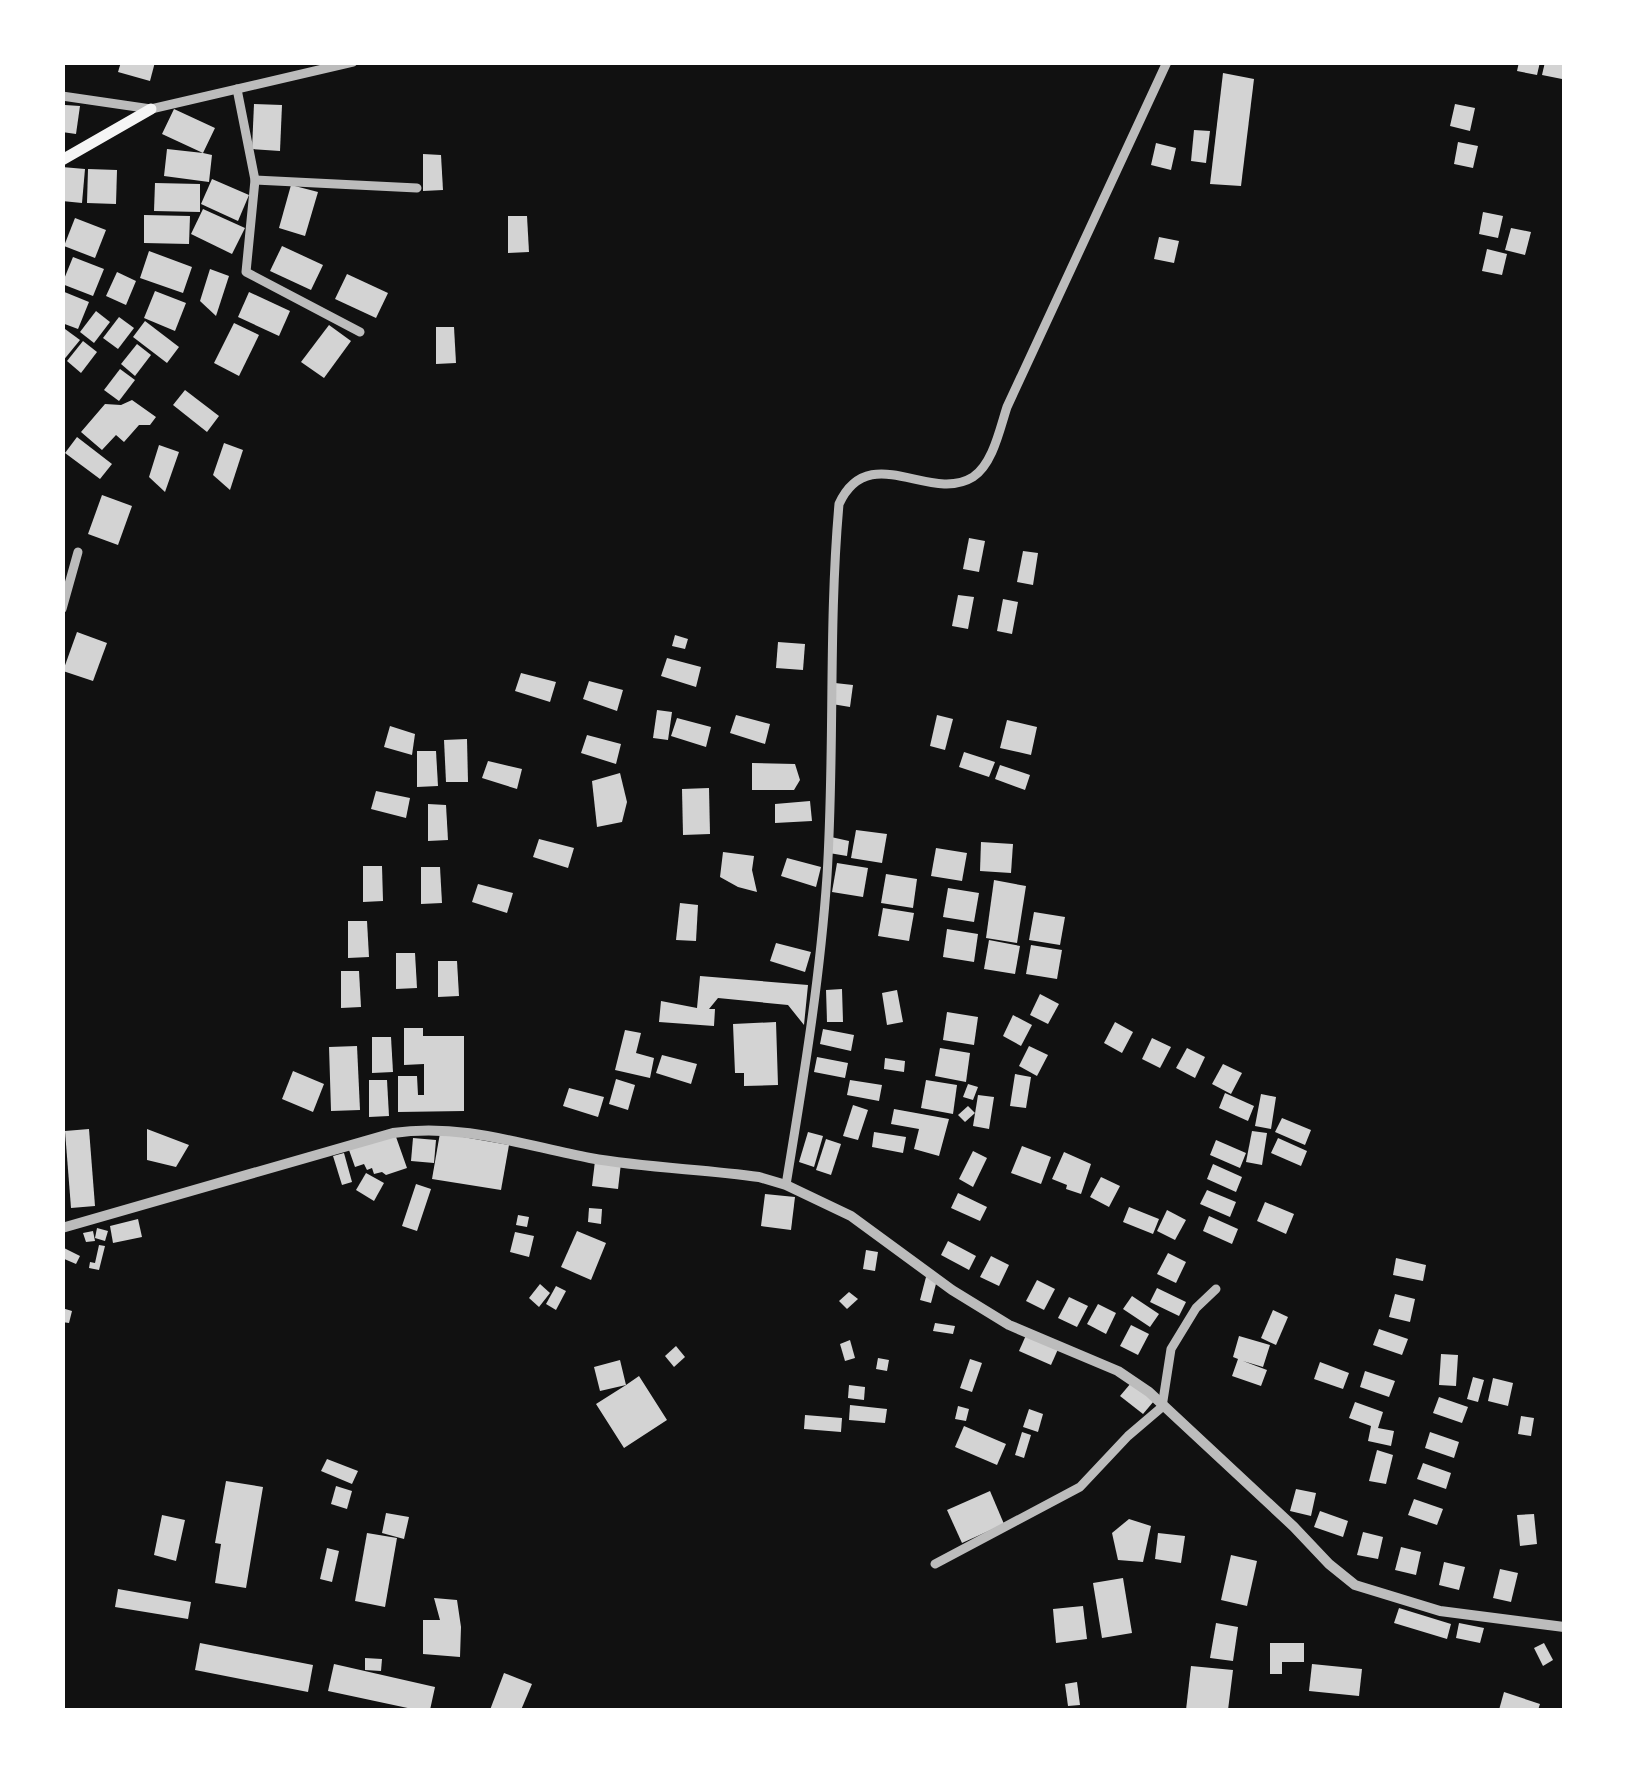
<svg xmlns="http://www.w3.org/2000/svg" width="1627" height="1773" viewBox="0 0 1627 1773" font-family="Raleway,sans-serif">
	<rect width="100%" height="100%" fill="#111"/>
	<!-- building -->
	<g fill="#d3d3d3">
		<path d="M121,62H155L150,81L118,72Z"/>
		<path d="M1519,62H1540L1537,75L1517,71Z"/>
		<path d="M1545,62H1564L1562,79L1542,75Z"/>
		<path d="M1223,73L1254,79L1241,186L1210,184Z"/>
		<path d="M254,104L282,105L280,151L252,149Z"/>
		<path d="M1455,104L1475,108L1470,131L1450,126Z"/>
		<path d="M65,105L80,106L76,134L62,132Z"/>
		<path d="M174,109L215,128L203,153L212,155L209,182L164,176L167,149L203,153L162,134Z"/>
		<path d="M1194,130L1210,131L1206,163L1191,161Z"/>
		<path d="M1458,142L1478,146L1473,168L1454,164Z"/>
		<path d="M1156,143L1176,148L1171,170L1151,165Z"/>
		<path d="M423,154L441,155L443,190L423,191Z"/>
		<path d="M62,167L85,169L82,203L62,201Z"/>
		<path d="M88,169L117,170L116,204L87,203Z"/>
		<path d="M212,179L249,195L238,221L201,204Z"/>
		<path d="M155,183L200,184V212L154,211Z"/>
		<path d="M291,185L318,192L305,236L279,228Z"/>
		<path d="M203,209L245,228L232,254L191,234Z"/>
		<path d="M1483,212L1503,216L1498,238L1479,234Z"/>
		<path d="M144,215L190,216L189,244L144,243Z"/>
		<path d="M508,216H527L529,252L508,253Z"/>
		<path d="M75,218L106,230L95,258L64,246Z"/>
		<path d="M1511,228L1531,232L1525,255L1505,250Z"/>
		<path d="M1159,237L1179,241L1174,263L1154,259Z"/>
		<path d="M282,246L323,265L311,290L270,271Z"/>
		<path d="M1487,249L1507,254L1502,275L1482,271Z"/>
		<path d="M149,251L192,267L183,293L140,278Z"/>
		<path d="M73,257L104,269L93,296L62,284Z"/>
		<path d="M210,269L229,276L216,316L200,301Z"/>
		<path d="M117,272L136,281L126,305L106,296Z"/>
		<path d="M347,274L388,293L376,318L335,299Z"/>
		<path d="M62,291L89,302L78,329L62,323Z"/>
		<path d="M155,291L186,303L175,331L144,318Z"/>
		<path d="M249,292L290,311L279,336L238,317Z"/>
		<path d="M96,311L110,322L94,343L80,332Z"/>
		<path d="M119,317L134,328L118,349L103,338Z"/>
		<path d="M145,321L179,347L167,363L133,337Z"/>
		<path d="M234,323L259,335L239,376L214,363Z"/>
		<path d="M329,325L351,341L324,378L301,362Z"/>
		<path d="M436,327H454L456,363L436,364Z"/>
		<path d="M65,329L80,340L62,362V333Z"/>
		<path d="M83,341L97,352L81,373L67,361Z"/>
		<path d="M137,344L151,355L135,376L121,364Z"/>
		<path d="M120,369L135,380L119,401L104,390Z"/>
		<path d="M185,390L219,416L207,432L173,405Z"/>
		<path d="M132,400L156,417L150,425H139L124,442L116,435L102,450L81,432L105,404L121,405Z"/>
		<path d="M77,437L112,464L100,479L65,453Z"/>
		<path d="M224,443L243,450L230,490L213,475Z"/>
		<path d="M159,445L179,452L165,492L149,477Z"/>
		<path d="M102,495L132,506L118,545L88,534Z"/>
		<path d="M969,538L985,541L979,572L963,569Z"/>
		<path d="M1023,551L1038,553L1033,585L1017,582Z"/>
		<path d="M958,595L974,597L968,629L952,626Z"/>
		<path d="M1003,599L1018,602L1012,634L997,631Z"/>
		<path d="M77,632L107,643L93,681L63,671Z"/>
		<path d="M675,635L688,639L685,649L672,646Z"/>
		<path d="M778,642L805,644L803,670L776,668Z"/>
		<path d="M667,658L701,667L696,687L661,676Z"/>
		<path d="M521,673L556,682L550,702L515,691Z"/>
		<path d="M589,681L623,690L617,711L583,699Z"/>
		<path d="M835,683L853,685L850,707L832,704Z"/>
		<path d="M657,710L672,712L668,740L653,738Z"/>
		<path d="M736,715L770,724L765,744L730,733Z"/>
		<path d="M937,715L953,719L945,750L930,746Z"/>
		<path d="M677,718L711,727L706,747L671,736Z"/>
		<path d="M1007,720L1037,727L1031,755L1000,748Z"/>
		<path d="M390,726L415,734L412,755L384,747Z"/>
		<path d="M587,735L621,744L616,764L581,753Z"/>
		<path d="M467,739L468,782H446L444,740Z"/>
		<path d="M417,751H436L438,786L417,787Z"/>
		<path d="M964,752L995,762L989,777L959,767Z"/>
		<path d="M488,761L522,769L517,789L482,778Z"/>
		<path d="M752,763L795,764L800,780L794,790H752Z"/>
		<path d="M1000,765L1030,775L1025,790L995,779Z"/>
		<path d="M620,773L627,802L622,822L597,827L592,781Z"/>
		<path d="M709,788L710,834L683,835L682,789Z"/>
		<path d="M376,791L410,798L406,818L371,809Z"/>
		<path d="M810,801L812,821L775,823V804Z"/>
		<path d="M428,804L446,805L448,840L428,841Z"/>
		<path d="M856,830L887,834L882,863L851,858Z"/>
		<path d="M831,837L849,841L847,856L829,853Z"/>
		<path d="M539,839L574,848L568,868L533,857Z"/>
		<path d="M981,842L1013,844L1011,873L980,871Z"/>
		<path d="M936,848L967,853L962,881L931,876Z"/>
		<path d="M723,852L754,856L752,870L757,892L738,887L720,877Z"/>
		<path d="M787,858L821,867L816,887L781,876Z"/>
		<path d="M837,863L868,868L863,897L832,892Z"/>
		<path d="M363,866H382L383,901L363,902Z"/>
		<path d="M421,867H440L442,903L421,904Z"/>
		<path d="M886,874L917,879L913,908L881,903Z"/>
		<path d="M994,880L1026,886L1017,943L986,938Z"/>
		<path d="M478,884L513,893L507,913L472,902Z"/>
		<path d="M948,888L979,893L974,922L943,917Z"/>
		<path d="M680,903L698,905L696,941L676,940Z"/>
		<path d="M883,908L914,913L909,941L878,936Z"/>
		<path d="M1034,912L1065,917L1060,945L1029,940Z"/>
		<path d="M348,921H367L369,957L348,958Z"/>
		<path d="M947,929L978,934L974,962L943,957Z"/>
		<path d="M989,940L1020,946L1015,974L984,969Z"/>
		<path d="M776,943L811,952L805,972L770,961Z"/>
		<path d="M1031,945L1062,950L1057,979L1026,974Z"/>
		<path d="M396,953H415L417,988L396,989Z"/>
		<path d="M438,961H457L459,996L438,997Z"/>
		<path d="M341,971H359L361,1007L341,1008Z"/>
		<path d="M700,976L808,985L804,1025L788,1005L718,998L709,1009H715L714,1026L659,1022L661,1001L697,1008Z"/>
		<path d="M842,989L843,1022H827L826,990Z"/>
		<path d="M897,990L903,1022L887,1025L882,993Z"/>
		<path d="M1040,994L1059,1004L1048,1024L1030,1015Z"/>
		<path d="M947,1012L978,1017L974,1045L943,1040Z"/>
		<path d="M1013,1015L1032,1025L1021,1046L1003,1036Z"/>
		<path d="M776,1022L778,1085L744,1086V1073H735L733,1024Z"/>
		<path d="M1115,1022L1133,1032L1122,1053L1104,1043Z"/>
		<path d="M404,1028H423V1036H464V1111L398,1112V1076H417L418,1095H424V1064L404,1065Z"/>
		<path d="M823,1029L854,1035L851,1051L820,1044Z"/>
		<path d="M625,1030L641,1033L636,1053L654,1058L650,1078L615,1070Z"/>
		<path d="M372,1037H391L393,1072L372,1073Z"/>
		<path d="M1152,1038L1171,1047L1160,1068L1142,1059Z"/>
		<path d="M357,1046L360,1110L331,1111L329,1047Z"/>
		<path d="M1029,1046L1048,1055L1037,1076L1019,1066Z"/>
		<path d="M940,1048L970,1053L966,1082L935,1076Z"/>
		<path d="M1187,1048L1205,1057L1195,1078L1176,1068Z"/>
		<path d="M662,1055L697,1064L691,1084L656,1073Z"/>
		<path d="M817,1057L848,1063L845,1078L814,1072Z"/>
		<path d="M885,1058L905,1061L904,1072L884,1069Z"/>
		<path d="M1223,1064L1242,1073L1231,1094L1212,1084Z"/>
		<path d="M293,1071L324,1084L313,1112L282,1099Z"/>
		<path d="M1015,1074L1031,1077L1026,1108L1010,1106Z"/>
		<path d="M616,1079L635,1085L628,1110L609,1104Z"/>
		<path d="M369,1080H387L389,1116L369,1117Z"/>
		<path d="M850,1080L882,1085L879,1101L847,1095Z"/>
		<path d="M926,1080L957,1085L953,1114L921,1108Z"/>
		<path d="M968,1084L978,1087L973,1100L963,1097Z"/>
		<path d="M569,1088L604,1097L598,1117L563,1106Z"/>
		<path d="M1225,1093L1254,1106L1248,1121L1219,1108Z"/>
		<path d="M1261,1094L1276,1097L1271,1129L1255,1126Z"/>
		<path d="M978,1095L994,1097L989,1129L973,1126Z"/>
		<path d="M853,1105L868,1110L858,1140L843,1136Z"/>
		<path d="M968,1106L975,1113L965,1122L958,1115Z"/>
		<path d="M894,1109L949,1119L939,1156L914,1149L919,1129L891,1124Z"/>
		<path d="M1282,1118L1311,1130L1305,1145L1275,1132Z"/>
		<path d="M89,1129L95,1206L71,1208L65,1131Z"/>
		<path d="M147,1129L189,1145L176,1167L147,1160Z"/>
		<path d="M1252,1131L1267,1133L1262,1165L1246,1162Z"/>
		<path d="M808,1132L823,1136L814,1167L799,1162Z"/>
		<path d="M874,1132L906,1137L903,1153L872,1147Z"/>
		<path d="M440,1133L509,1145L501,1190L432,1179Z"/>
		<path d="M395,1134L407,1168L386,1175L382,1172L374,1174L372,1168L367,1170L364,1164L355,1167L349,1150Z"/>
		<path d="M413,1138L436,1140L434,1163L411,1161Z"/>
		<path d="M1278,1138L1307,1151L1301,1166L1271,1153Z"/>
		<path d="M826,1139L841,1144L831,1175L816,1170Z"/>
		<path d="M1216,1140L1246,1153L1240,1168L1210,1155Z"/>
		<path d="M1022,1146L1051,1157L1041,1184L1011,1173Z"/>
		<path d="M973,1151L987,1158L973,1187L959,1179Z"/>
		<path d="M1064,1152L1091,1164L1081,1194L1066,1189L1067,1185L1052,1179Z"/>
		<path d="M344,1153L352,1182L342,1185L333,1156Z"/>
		<path d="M595,1161L621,1163L618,1189L592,1186Z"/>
		<path d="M1213,1164L1242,1177L1236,1192L1207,1179Z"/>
		<path d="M366,1173L384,1183L374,1201L356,1190Z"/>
		<path d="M1101,1177L1120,1186L1109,1207L1090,1197Z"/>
		<path d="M416,1184L431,1189L417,1231L402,1226Z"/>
		<path d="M1207,1190L1236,1202L1230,1217L1200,1204Z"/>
		<path d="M958,1193L987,1207L980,1221L951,1208Z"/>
		<path d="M765,1194L795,1197L791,1230L761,1226Z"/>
		<path d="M1265,1202L1294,1214L1286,1234L1257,1221Z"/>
		<path d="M1129,1207L1159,1219L1153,1234L1123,1222Z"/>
		<path d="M589,1208L602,1209L601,1224L588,1222Z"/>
		<path d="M1167,1210L1186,1220L1175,1240L1157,1231Z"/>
		<path d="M518,1215L529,1217L527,1227L516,1225Z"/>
		<path d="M1209,1216L1238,1229L1232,1244L1203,1231Z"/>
		<path d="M138,1219L142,1237L113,1243L110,1226Z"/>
		<path d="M97,1228L108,1231L105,1241L95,1238Z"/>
		<path d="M93,1231L95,1241L86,1242L83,1233Z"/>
		<path d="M577,1231L606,1243L591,1280L561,1267Z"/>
		<path d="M515,1232L534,1236L529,1257L510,1252Z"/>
		<path d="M948,1241L976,1256L969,1270L941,1255Z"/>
		<path d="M99,1245L105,1246L99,1270L89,1268L90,1262L95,1263Z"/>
		<path d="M62,1247L80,1256L76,1264L62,1258Z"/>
		<path d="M866,1250L878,1252L875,1271L863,1269Z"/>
		<path d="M1168,1253L1186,1262L1176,1283L1157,1274Z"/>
		<path d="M991,1256L1009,1265L999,1286L980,1277Z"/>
		<path d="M1396,1258L1426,1265L1423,1281L1393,1275Z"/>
		<path d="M926,1277L937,1280L931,1303L920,1300Z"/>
		<path d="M1037,1280L1055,1289L1044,1310L1026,1301Z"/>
		<path d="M540,1284L550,1293L539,1307L529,1298Z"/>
		<path d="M556,1286L566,1291L556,1310L546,1304Z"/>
		<path d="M1157,1288L1186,1302L1179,1316L1150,1302Z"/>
		<path d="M849,1292L858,1299L847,1309L839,1301Z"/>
		<path d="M1395,1294L1415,1299L1410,1322L1389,1317Z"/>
		<path d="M1132,1296L1159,1314L1150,1327L1123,1309Z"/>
		<path d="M1069,1297L1088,1306L1077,1327L1058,1318Z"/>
		<path d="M1098,1304L1116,1313L1106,1334L1087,1324Z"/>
		<path d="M62,1308L72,1311L69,1323L62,1322Z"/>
		<path d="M1273,1310L1288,1317L1276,1345L1261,1338Z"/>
		<path d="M935,1323L955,1326L953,1334L933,1331Z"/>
		<path d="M1131,1325L1149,1334L1138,1355L1120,1346Z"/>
		<path d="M1379,1329L1408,1339L1402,1355L1373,1345Z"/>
		<path d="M1027,1333L1059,1347L1051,1365L1019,1351Z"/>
		<path d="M1239,1336L1270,1345L1263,1367L1243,1361L1267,1370L1261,1386L1232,1376L1238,1359L1233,1357Z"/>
		<path d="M850,1340L855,1358L845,1361L840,1344Z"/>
		<path d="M676,1346L685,1357L674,1367L665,1356Z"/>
		<path d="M1441,1354L1458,1355L1456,1386L1439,1385Z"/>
		<path d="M878,1358L889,1360L887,1371L876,1369Z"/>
		<path d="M970,1359L982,1363L972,1392L960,1388Z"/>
		<path d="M620,1360L626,1385L639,1376L667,1420L624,1448L596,1404L626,1385L600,1391L594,1367Z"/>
		<path d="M1320,1362L1349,1373L1343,1389L1314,1379Z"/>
		<path d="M1365,1371L1395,1381L1389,1397L1360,1387Z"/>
		<path d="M1473,1377L1484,1380L1478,1402L1467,1399Z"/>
		<path d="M1493,1378L1513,1383L1508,1406L1488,1401Z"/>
		<path d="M1131,1383L1154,1401L1143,1414L1120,1396Z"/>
		<path d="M849,1385L865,1387L864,1400L848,1398Z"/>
		<path d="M1439,1397L1468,1407L1462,1423L1433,1413Z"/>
		<path d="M1355,1402L1383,1412L1378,1428L1394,1431L1391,1446L1368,1441L1371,1426L1349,1418Z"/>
		<path d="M850,1405L887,1409L885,1423L849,1420Z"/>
		<path d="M958,1406L969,1409L966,1421L955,1419Z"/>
		<path d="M1029,1409L1043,1414L1038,1432L1023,1427Z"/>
		<path d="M805,1415L842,1418L841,1432L804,1429Z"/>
		<path d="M1521,1416L1534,1418L1531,1436L1518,1434Z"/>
		<path d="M964,1426L1006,1444L997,1465L955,1447Z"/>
		<path d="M1022,1432L1031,1435L1024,1458L1015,1455Z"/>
		<path d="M1430,1432L1459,1442L1454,1458L1425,1448Z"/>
		<path d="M1377,1450L1393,1455L1386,1484L1369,1481Z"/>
		<path d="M327,1459L358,1471L352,1484L321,1471Z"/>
		<path d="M1423,1463L1451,1473L1446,1489L1417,1479Z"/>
		<path d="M226,1481L263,1487L246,1588L215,1583L221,1544L215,1543Z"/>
		<path d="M336,1486L352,1491L347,1509L331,1504Z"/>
		<path d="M1296,1489L1316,1493L1311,1516L1290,1511Z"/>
		<path d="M990,1491L1004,1524L962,1543L947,1510Z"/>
		<path d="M1414,1499L1443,1509L1437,1525L1408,1515Z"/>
		<path d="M1320,1511L1348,1521L1343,1537L1314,1527Z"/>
		<path d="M386,1513L409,1517L404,1539L382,1533Z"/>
		<path d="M1534,1514L1537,1544L1520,1546L1517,1515Z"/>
		<path d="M162,1515L185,1520L176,1561L154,1555Z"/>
		<path d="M1129,1519L1151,1526L1143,1562L1118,1560L1112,1533Z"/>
		<path d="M1363,1532L1383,1537L1378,1559L1357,1555Z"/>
		<path d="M367,1533L397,1538L385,1607L355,1601Z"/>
		<path d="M1158,1533L1185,1536L1181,1563L1155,1559Z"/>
		<path d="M1401,1547L1421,1552L1416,1575L1395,1570Z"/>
		<path d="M327,1548L339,1551L332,1582L320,1579Z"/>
		<path d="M1231,1555L1257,1561L1247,1606L1221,1600Z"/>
		<path d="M1444,1562L1465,1567L1459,1590L1439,1585Z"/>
		<path d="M1500,1569L1518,1573L1511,1602L1493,1598Z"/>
		<path d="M1123,1578L1132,1633L1102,1638L1093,1583Z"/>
		<path d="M118,1589L191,1602L188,1619L115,1607Z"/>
		<path d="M434,1598L457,1600L461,1627L460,1657L423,1654V1620H440Z"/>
		<path d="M1083,1606L1087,1639L1056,1643L1053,1609Z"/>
		<path d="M1399,1608L1451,1624L1447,1639L1394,1623Z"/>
		<path d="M1216,1623L1238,1627L1233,1661L1210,1658Z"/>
		<path d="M1459,1623L1484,1628L1480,1643L1456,1638Z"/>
		<path d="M200,1643L313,1665L308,1692L195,1670Z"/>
		<path d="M1270,1643H1304V1662H1282V1674H1270Z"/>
		<path d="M1544,1643L1553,1660L1543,1666L1534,1648Z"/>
		<path d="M365,1658L382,1659L381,1671L365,1670Z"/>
		<path d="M334,1664L435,1687L430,1710H417L328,1691Z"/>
		<path d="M1312,1664L1362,1669L1359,1696L1309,1691Z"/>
		<path d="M1191,1666L1233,1670L1228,1710H1186Z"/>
		<path d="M504,1673L532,1684L521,1710H490Z"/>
		<path d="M1077,1682L1080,1705L1068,1706L1065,1684Z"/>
		<path d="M1504,1692L1540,1704L1538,1710H1499Z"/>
	</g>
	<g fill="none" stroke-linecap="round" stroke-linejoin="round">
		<!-- minor -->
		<g stroke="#bcbcbc" stroke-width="9">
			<path d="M237,89L255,180L246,272L360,332"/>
			<path d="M62,96L151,109L353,62"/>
			<path d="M255,180L417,188"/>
			<path d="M62,609L78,552"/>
			<path d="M786,1185C803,1082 820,980 827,876C835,752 828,628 839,504C869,439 930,504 973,477C993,464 1000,428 1007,407L1167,62"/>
			<path d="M935,1564L1080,1487L1128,1436L1162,1407L1171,1349L1196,1308L1216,1289"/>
		</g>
		<!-- tertiary -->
		<path stroke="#bcbcbc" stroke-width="10" d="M62,1228L393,1133C462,1123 523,1145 590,1158C646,1168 703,1169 759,1177L786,1185L851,1216L952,1290L1009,1325L1118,1371L1149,1392L1294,1527L1329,1564L1355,1585L1440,1611L1564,1627"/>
		<!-- secondary -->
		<path stroke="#f5f5f5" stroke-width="11" d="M62,160L151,109"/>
	</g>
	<!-- border -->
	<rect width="1627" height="1773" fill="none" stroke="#ffffff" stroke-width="130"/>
</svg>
